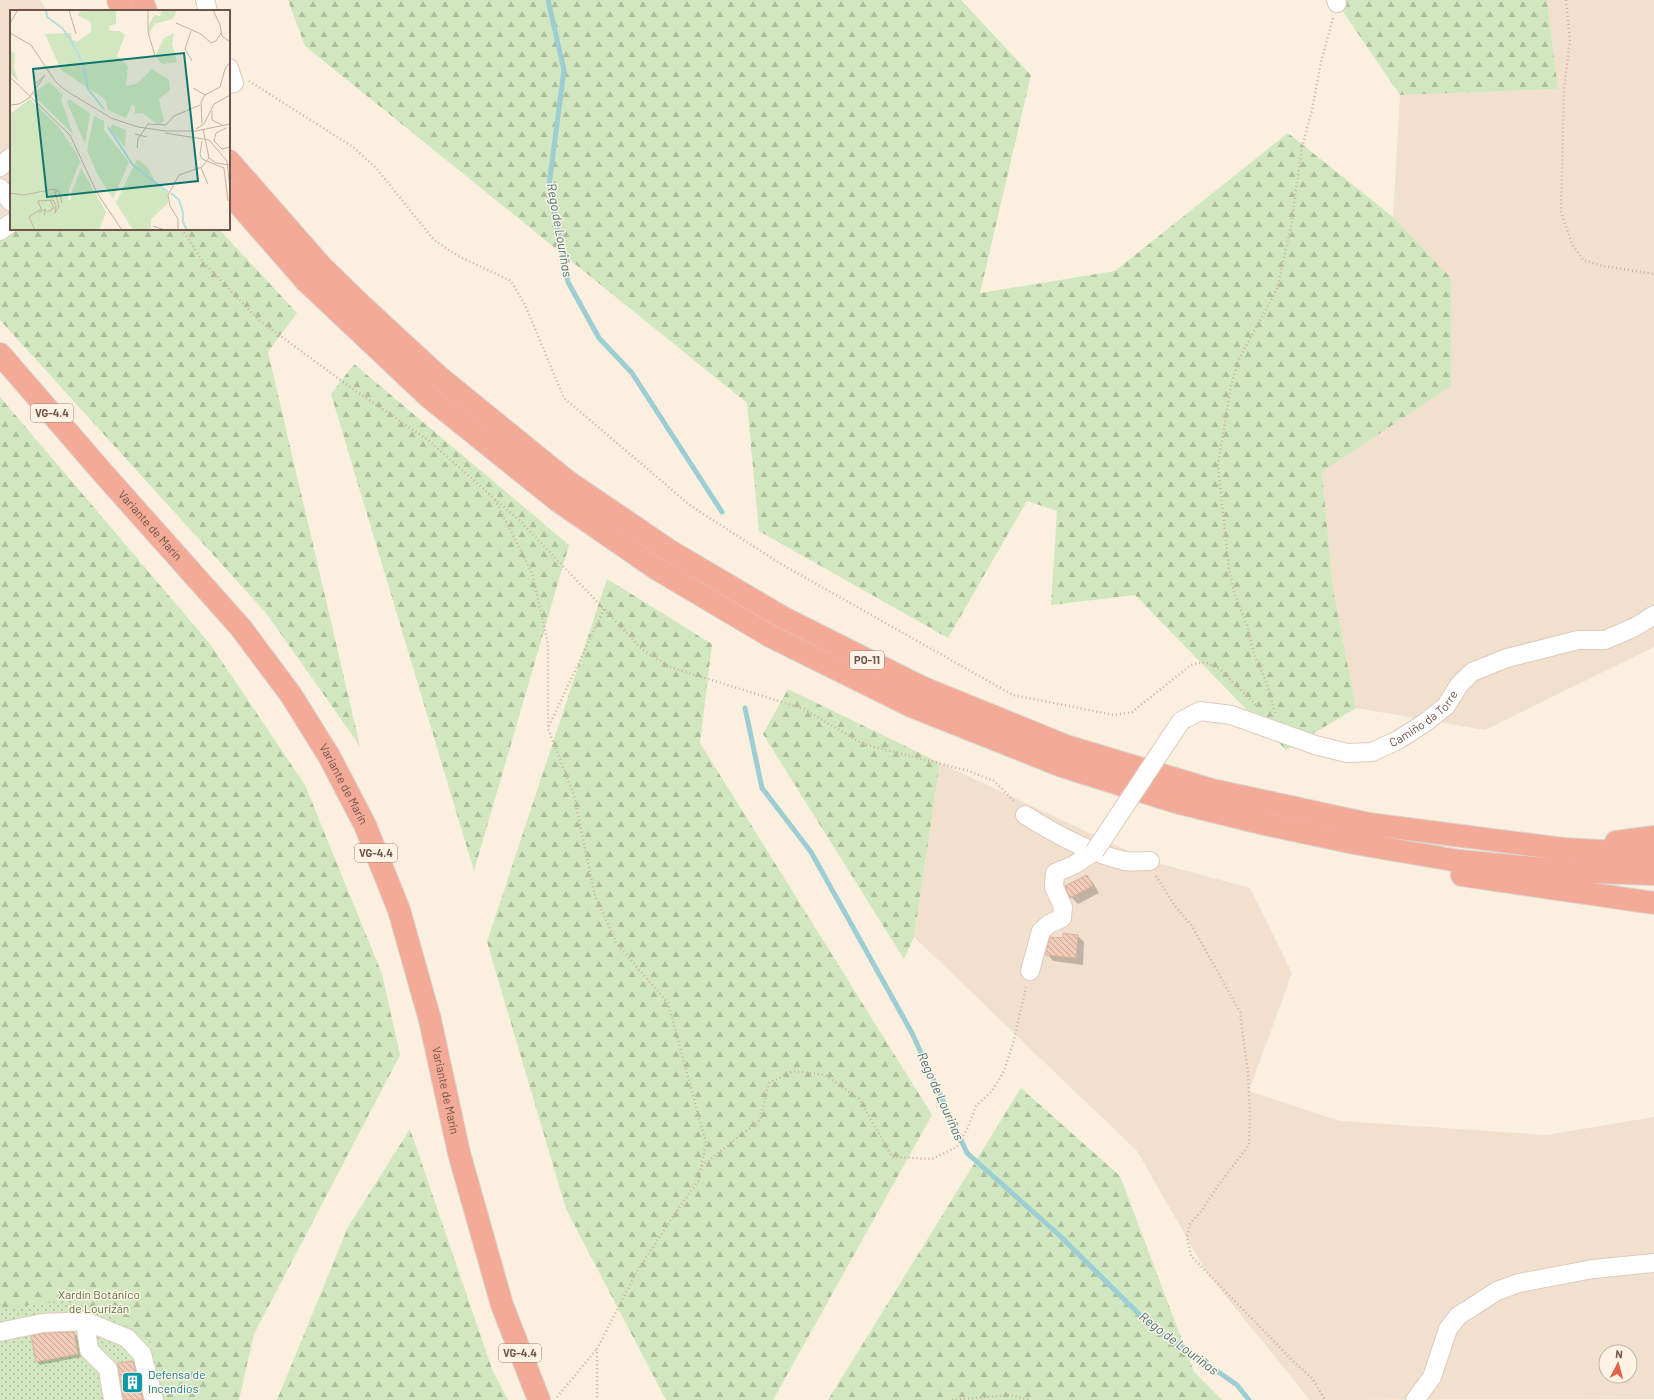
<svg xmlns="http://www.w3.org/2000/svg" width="1654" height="1400" viewBox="0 0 1654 1400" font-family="Barlow,sans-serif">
	<defs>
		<pattern id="grass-dots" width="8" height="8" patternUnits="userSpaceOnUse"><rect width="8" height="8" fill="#d1e7bf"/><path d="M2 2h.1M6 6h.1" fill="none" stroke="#aebe9d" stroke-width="1.8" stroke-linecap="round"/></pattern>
		<pattern id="forest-firs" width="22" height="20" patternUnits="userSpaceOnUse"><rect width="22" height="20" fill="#d1e7bf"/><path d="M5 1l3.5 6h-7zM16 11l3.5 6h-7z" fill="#aebe9d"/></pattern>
		<pattern id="building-back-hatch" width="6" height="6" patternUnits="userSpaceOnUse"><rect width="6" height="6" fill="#efcbb8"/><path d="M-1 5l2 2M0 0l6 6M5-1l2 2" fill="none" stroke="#c6a798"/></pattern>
	</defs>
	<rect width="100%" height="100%" fill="#fbefdf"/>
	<!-- residential -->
	<g fill="#f2e0ce" fill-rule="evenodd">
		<path d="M0,0H40L48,11H11V227L0,232Z"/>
		<path d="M1547,0H1654V647L1485,730L1356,708L1333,589L1322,472L1451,386V278L1393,217L1400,95L1558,89Z"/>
		<path d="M940,763L1150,861L1250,888L1292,973L1249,1091L1340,1121L1547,1135L1654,1117V1399L1310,1400L1207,1273L1137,1151L914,937ZM1606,1352H1630V1376H1606Z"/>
	</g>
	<!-- grass -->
	<path fill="url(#grass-dots)" d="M0,1156L214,1400H0Z"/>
	<!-- forest -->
	<g fill="url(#forest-firs)">
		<path d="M288,0H961L1031,75L980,293L1115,271L1288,133L1393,217L1451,278V386L1322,472L1333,589L1356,708L1286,750L1135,595L1051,605L1057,511L1027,501L948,638L759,531L747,403L305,46Z"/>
		<path d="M1339,0H1547L1558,89L1400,95L1337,3Z"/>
		<path d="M11,229H219L297,313L268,352L360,746L266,613L0,320V232Z"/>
		<path d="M354,364L569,545L474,871L331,394Z"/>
		<path d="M0,397L210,644L305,785L382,974L400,1055L254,1334L239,1400H164L151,1342L107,1314L66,1300L0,1309Z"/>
		<path d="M607,579L712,644L700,743L932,1115L773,1400H666L566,1209L487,942Z"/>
		<path d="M788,689L940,763L914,937L904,959L763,734Z"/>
		<path d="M1021,1088L1120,1176L1194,1372L1222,1400H828Z"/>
		<path d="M410,1129L492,1369L508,1400H277L348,1227Z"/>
	</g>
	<!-- shadow -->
	<g fill="#0003">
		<path d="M1087,876L1093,883L1099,893L1078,904L1071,897L1066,886Z"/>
		<path d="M1078,936L1084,942L1083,965L1053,961L1047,954L1064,939Z"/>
		<path d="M74,1333L77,1336L81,1357L40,1365L37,1362Z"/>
		<path d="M133,1362L147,1376L153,1400H124Z"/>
	</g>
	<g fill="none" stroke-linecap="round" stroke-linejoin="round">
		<!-- stream -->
		<g stroke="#9cced4" stroke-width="5">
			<path d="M548,0L564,70L549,185L568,282L599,338L632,373L722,512"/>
			<path d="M745,708L762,788L811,852L912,1033L967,1153L1059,1235L1148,1323L1237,1385L1249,1400"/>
		</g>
	</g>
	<!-- building -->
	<g fill="url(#building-back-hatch)" stroke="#e0b19a">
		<path d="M1087,875L1093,886L1070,898L1065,886Z"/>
		<path d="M1063,933L1078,935L1076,958L1045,955L1050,937L1063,938Z"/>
		<path d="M74,1332L78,1354L36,1362L31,1336L44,1333Z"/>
		<path d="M133,1361L143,1400H123L118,1363Z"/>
	</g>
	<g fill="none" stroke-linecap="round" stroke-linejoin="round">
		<defs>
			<g id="minor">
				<path d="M205,0L208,11"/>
				<path d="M1336,0L1337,3"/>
				<path d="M229,68L234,83L229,84"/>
				<path d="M0,167L11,157"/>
				<path d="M0,188L11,202"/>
				<path d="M0,231L11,223"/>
				<path id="s1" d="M1181,721L1200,711L1231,715L1315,745L1347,753L1372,752L1398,740L1426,722L1446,706L1459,685L1472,672L1507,658L1578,640H1605L1635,627L1654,615"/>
				<path d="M1025,815C1055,834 1089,853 1125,861C1132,862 1142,861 1150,861"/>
				<path d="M1030,971L1041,931L1049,924L1062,918L1063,907L1054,887L1055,873L1074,865L1095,851"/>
				<path d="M85,1321L89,1350L108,1369L113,1400"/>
				<path d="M0,1332L43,1323L85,1321L127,1338L142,1354L154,1400"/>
				<path d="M1415,1400L1432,1377L1448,1329L1458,1316L1497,1291L1519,1283L1593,1269L1654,1263"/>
			</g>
			<g id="highway">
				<path d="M118,0L123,11"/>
				<path d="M142,0L146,11"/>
				<path d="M229,161L321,266L359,303L438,376L567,481L670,551L782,617L921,687L1066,746L1212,790L1369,824L1563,849L1654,854"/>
				<path d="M229,193L306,281L430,398L557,500L657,569L770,636L911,706L1062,766L1176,802L1265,824L1354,843L1459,861L1567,871L1654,874"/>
				<path id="s2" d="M0,354L103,473L241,628L291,695L329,756L365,825L399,910L430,1020L459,1153L502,1305L539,1400"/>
				<path d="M1616,842L1654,837"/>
				<path d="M1462,875L1654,903"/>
			</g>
		</defs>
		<!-- minor casing -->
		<use href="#minor" stroke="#decabc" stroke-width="20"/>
		<!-- highway casing -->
		<use href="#highway" stroke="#dad3d0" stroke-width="24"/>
		<!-- path -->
		<g stroke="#d3af9c" stroke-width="2.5" stroke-dasharray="1 3" stroke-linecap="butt">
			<path d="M1566,0L1570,39L1564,89L1561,212L1572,244L1583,260L1603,266L1654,274"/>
			<path d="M249,81L353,147L376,168L434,240L458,256L511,281L525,305L564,398L691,506L781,564L1013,695L1114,715L1132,712L1191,665L1204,662L1220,669L1256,705"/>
			<path d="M182,229L203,262L260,321L350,387L428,440L521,522L643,650L670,667L804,709L863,744L969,771L994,781L1015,802"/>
			<path d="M495,500L532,573L548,644V729L574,795L595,896L617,944L668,1003L706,1143L698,1181L674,1215L636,1273L597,1349V1400"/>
			<path d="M1275,713L1266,681L1254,654L1247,625L1235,595L1229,570L1218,465L1231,386L1239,359L1277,289L1291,226L1302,147L1312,110L1321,62L1333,18"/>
			<path d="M549,726L604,609"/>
			<path d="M1156,876L1175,906L1192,926L1240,1012L1248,1073L1250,1116L1249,1145L1217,1187L1203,1209L1190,1224L1187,1237L1191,1256L1295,1363L1312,1378L1325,1400"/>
			<path d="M702,1166L760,1120L769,1083L793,1071L825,1075L859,1099L892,1157L932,1159L957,1147L968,1127L976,1106L992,1091L1004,1071L1014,1040L1026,987"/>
			<path d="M557,1397L596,1350"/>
			<path d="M952,1400L1010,1395L1031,1400"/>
		</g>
		<!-- minor -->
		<use href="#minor" stroke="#fff" stroke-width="18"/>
		<!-- highway -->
		<use href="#highway" stroke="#f3ab98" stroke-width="22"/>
		<defs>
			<path id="minor-bridge" d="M1095,851L1181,721"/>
		</defs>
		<!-- minor-bridge casing -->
		<use href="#minor-bridge" stroke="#decabc" stroke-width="20" stroke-linecap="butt"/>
		<!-- minor-bridge -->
		<use href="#minor-bridge" stroke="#fff" stroke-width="18"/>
	</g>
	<!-- icons -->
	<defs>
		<symbol id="building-square" viewBox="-11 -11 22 22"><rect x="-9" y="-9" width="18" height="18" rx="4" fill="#0f9aa8" stroke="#fef3e5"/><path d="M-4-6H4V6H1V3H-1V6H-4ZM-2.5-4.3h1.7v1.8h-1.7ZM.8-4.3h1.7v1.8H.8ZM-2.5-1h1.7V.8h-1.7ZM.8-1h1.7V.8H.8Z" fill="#fff"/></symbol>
	</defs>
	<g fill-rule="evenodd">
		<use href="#building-square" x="120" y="1370" width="25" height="25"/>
	</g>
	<g text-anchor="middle" stroke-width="3" stroke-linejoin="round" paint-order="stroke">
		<!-- shield labels -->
		<g fill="#fef3e5" stroke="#9b8478" stroke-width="1">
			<rect x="31" y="404" width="42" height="18" rx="3"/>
			<rect x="850" y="651" width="34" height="18" rx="3"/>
			<rect x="355" y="844" width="42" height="18" rx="3"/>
			<rect x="499" y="1344" width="42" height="18" rx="3"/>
		</g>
		<g font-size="11" font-weight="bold" fill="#705449">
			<text x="52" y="417">VG-4.4</text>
			<text x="867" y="664">PO-11</text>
			<text x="376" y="857">VG-4.4</text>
			<text x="520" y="1357">VG-4.4</text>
		</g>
		<!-- street labels -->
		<g font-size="12" fill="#705449" stroke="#fef3e5">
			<text dy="4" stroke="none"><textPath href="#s2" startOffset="228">Variante de Marín</textPath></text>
			<text dy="4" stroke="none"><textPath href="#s1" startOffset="262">Camiño da Torre</textPath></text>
			<text dy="4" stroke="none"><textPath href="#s2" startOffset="552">Variante de Marín</textPath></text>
			<text dy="4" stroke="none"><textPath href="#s2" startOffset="876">Variante de Marín</textPath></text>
		</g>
		<!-- park labels -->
		<g font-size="12" fill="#547542" stroke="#fef3e5">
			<text x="99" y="1299">Xardín Botánico<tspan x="99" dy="14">de Lourizán</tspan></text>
		</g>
		<!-- culture labels -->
		<g font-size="12" fill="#0d838f" stroke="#fef3e5" text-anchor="start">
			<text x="148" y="1379">Defensa de<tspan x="148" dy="14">Incendios</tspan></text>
		</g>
		<!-- water labels -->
		<g font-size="13" font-style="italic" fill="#41757b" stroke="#fef3e5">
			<text transform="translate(560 230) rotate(80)" y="5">Rego de Louriñas</text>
			<text transform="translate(941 1096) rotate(66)" y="5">Rego de Louriñas</text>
			<text transform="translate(1179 1343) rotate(37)" y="5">Rego de Louriñas</text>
		</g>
	</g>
	<!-- overview -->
	<g transform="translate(10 10)">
		<rect width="220" height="220" fill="#fbefdf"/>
		<path d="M0,142L42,168L56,190L73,192L60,209L71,210L75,220H0Z" fill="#d1e7bf"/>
		<path d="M72,0H106V14L99,16L100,21H110L115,25L107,46L118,56L116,76L128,73L142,59L159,70L160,80L149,89L154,111L148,115L133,103L125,104V96L122,95L116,108L98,100L95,89L51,60L35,24L61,23L62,30L68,31L81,22V12L68,5ZM152,0H167L163,9L145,14L139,24L138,17L144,5L150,6ZM164,23L162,34L167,52L152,54L145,46L154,28ZM0,40L5,44L4,58L8,71L0,64ZM39,72L53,85L51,89L63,124L22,84ZM20,89L48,116L67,144L70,152L59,179L58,191L45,178L27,181L25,177H11L6,166V172L0,173V104ZM59,89L80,103L75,134L57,92ZM84,106L94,111V120L119,152L103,189L87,164L77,140ZM102,114L116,120L115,138L100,119ZM127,149L137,156L146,173L158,183V193L141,209V220H123L106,193ZM71,158L96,202L89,220H74L72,212L61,210L58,204L62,182ZM0,208L4,214L15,208L20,209L26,220H0Z" fill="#d1e7bf"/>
		<path fill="none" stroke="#b6dee3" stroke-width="2" d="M36,0L37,7L52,18L60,29L72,51L78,79L94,99M98,117L123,155L158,182M161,183L169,190L173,203V212L177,220"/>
		<path fill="none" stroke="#c3b1a3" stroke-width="1" d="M59,0L66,24M138,0V22L145,46M203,0L210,15L212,26L220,32M0,13L8,0M166,13L191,24L201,33L206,31L211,23M181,21L175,39L182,51M0,23L21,35L45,71L55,80L101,108L128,117L156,121H186L220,114M0,67L60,125L87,183L112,220M183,78L195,85M0,95L9,94L19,88L35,65L24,75M202,101V110L212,115M192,114L191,92L195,85L210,77L215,59L220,52M216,118L206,123L204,131L212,139L220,137M186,119L194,114L204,94L220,85M193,119L199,148L206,153L220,155M155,123L199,130L217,151L220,179M125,124L137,127M192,131L190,144L192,149L214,158L218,191M127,138L128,129L138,114L156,115L164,106L190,95M191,158L198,174M44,179L49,196L45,203M0,183L14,185L44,179L49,182L52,193M29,202L36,199L34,205M37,202L44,198L40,190M143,216L155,220M25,220L19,207L31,199L28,191L43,190L46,195L45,203M168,220V209L160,196L158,185L169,165L192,157L199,148"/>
		<path fill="#0f766e" fill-opacity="0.15" stroke="#0f766e" stroke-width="2" d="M174,43L188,171L37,187L23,59Z"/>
		<rect width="220" height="220" fill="none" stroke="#705449" stroke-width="2"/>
	</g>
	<!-- north arrow -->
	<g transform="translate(1618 1364) rotate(6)"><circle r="19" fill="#fef3e5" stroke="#c5b3a7"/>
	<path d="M0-3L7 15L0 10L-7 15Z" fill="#e06249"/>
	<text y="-6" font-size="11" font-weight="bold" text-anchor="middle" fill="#705449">N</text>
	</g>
</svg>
